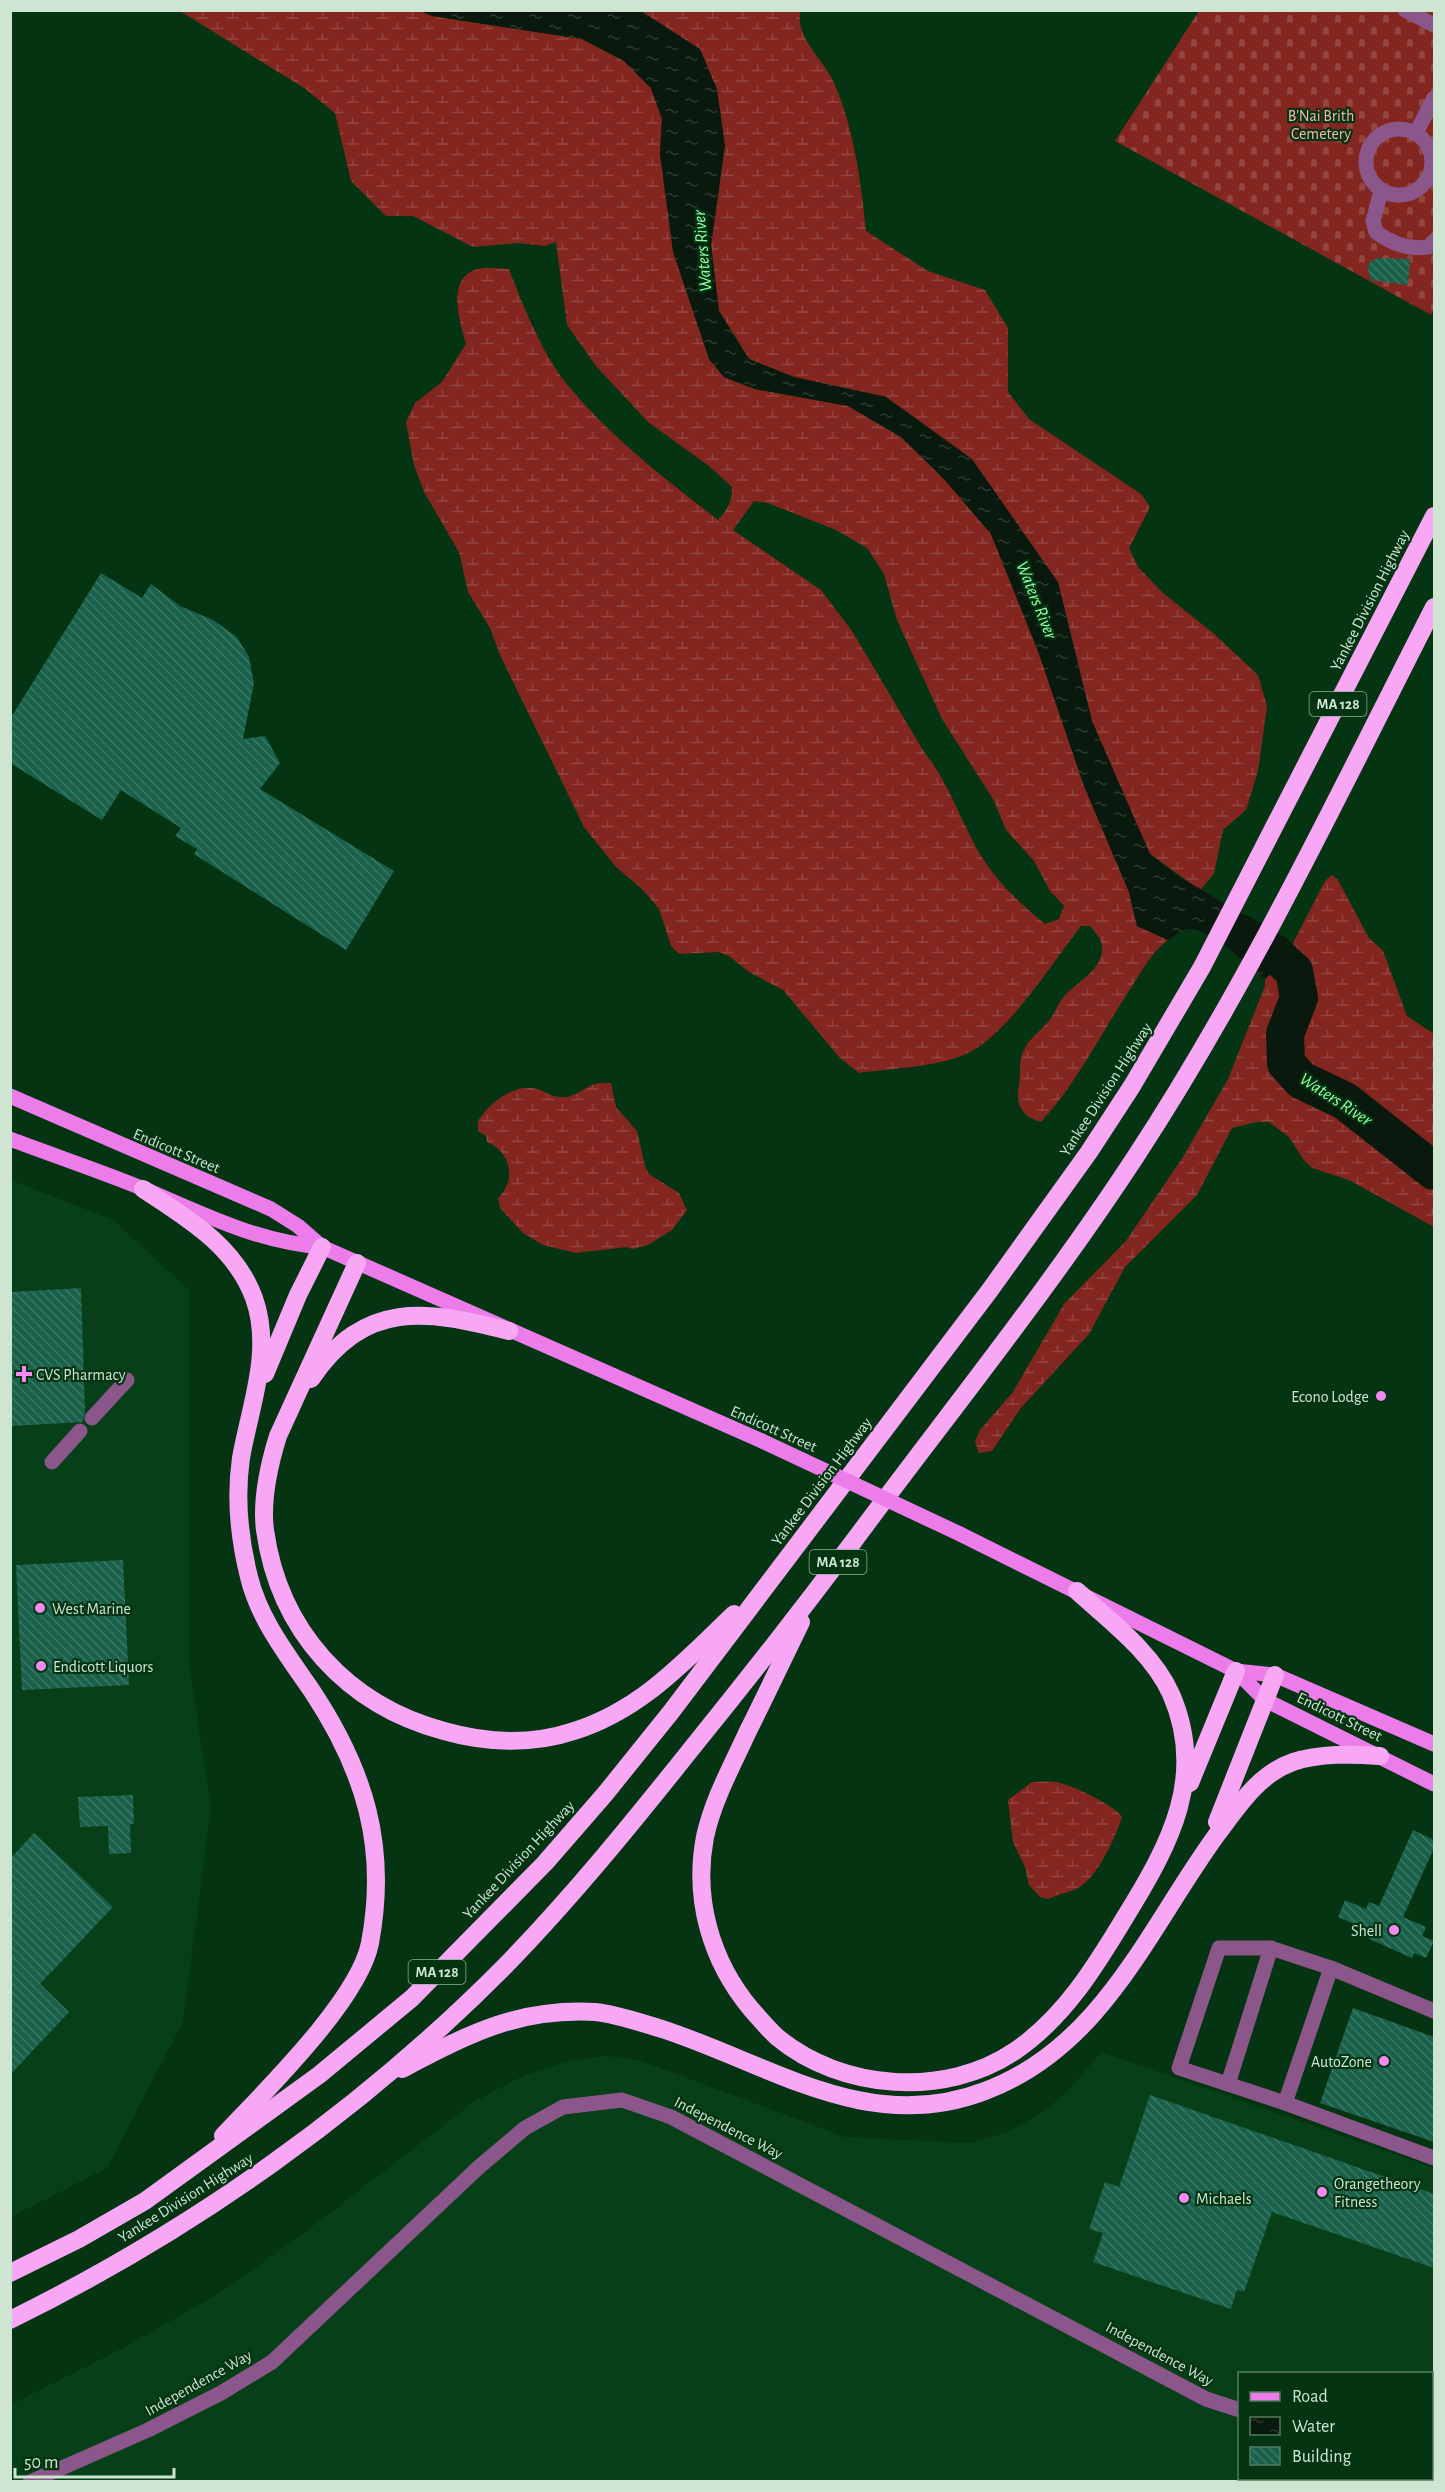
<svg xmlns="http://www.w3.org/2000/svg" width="1445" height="2492" viewBox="0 0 1445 2492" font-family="'Alegreya Sans',sans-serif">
	<defs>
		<pattern id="wetland-marsh" width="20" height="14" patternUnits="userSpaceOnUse" patternTransform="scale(1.5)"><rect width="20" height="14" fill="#832620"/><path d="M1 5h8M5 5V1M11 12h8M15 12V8" fill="none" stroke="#93463f"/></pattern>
		<pattern id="cemetery-stones" width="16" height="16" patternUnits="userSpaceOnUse" patternTransform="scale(1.5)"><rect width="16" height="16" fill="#832620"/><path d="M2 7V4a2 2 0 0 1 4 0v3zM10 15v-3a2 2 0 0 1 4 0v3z" fill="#93463f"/></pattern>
		<pattern id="water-ripples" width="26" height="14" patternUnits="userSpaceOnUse" patternTransform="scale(1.5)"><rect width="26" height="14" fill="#0a190d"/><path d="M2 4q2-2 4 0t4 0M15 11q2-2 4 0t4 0" fill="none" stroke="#2c3a2f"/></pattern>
		<pattern id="building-back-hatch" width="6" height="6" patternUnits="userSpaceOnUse" patternTransform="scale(1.5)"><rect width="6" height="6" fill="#1a614b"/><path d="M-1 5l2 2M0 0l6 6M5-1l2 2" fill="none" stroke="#3a7864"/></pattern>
	</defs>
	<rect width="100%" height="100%" fill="#043411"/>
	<!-- built -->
	<g fill="#073f18" fill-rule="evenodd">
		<path d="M11,1180L113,1220L189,1290V1666L211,1807L183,2022L107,2168L11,2217Z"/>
		<path d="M1101,2052L1434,2168V2481H11L10,2405L121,2349L216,2295L296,2239L475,2101L523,2076L567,2061L607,2056L639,2060L845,2137L972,2143L1007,2132L1039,2115L1068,2091ZM1240,2374H1432V2478H1240Z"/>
	</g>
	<!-- wetland -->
	<g fill="url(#wetland-marsh)" fill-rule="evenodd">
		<path d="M180,11H420L433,16L582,39L624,61L651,88L662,119L660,155L709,359L724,377L755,389L848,406L901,437L944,479L991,534L1038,651L1084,786L1129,892L1137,926L1168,940C1151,952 1141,973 1129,991C1100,1035 1077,1083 1041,1122C1022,1117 1015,1105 1019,1085C1021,1074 1018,1060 1024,1050C1029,1039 1040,1031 1048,1022C1054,1015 1057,1006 1062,999C1074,983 1101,972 1102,950C1103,940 1096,933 1090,926H1081C1052,963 1012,1028 972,1051C944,1067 892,1068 859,1073L840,1058L783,990L749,972L729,956L718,952L679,954L671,946L659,909L643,890L616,867L584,827L500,655L490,628L468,592L459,552L424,492L414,465L406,422L415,403L442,382L466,344C459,320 444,272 484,268C492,267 501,269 509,269C522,304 543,355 566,383C611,438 663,477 718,520C728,509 732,502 732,487L709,466L648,422L596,366L567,325L556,242L545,246L518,243L473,247L413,216H386L351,181L335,113L304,88ZM754,501L768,503L836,530L867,548L884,574L897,620L942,719L993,799L1006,830L1034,861L1050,891L1064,906L1059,919L1045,924C1018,902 994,879 977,849C959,816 947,780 924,752L852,631L821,590L733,530Z"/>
		<path d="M641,11H800C796,40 823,58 834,83C854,128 861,182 866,231L928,271L985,290L1008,328V392L1029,419L1141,494L1150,507L1129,548L1138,567L1163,593L1213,633L1258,675L1267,706L1258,771L1246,810L1223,830L1214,874L1200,890L1150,854L1132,814L1092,721L1058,582L886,397L794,377L749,359L719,311L711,245L725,145Z"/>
		<path d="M1332,875L1338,880L1369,938L1383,951L1407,1016L1434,1034V1227L1349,1180L1312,1168L1303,1159L1289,1137L1269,1122H1257L1232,1128L1197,1195L1125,1267L1089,1334L1020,1409L992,1451L979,1453L975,1442L980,1430L1013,1392L1064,1304L1126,1241L1183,1157L1228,1079L1265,986V979L1277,968L1293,943L1325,881Z"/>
		<path d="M611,1083L616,1107L637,1131L645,1166L649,1174L679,1193L687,1210L672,1230L648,1245L632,1249L627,1247L576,1253L543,1245L523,1233L500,1208L498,1198C517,1180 511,1152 487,1142L486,1136L478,1131V1121C488,1105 511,1085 532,1088C544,1089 551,1099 567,1097C577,1095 583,1089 592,1085C597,1083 605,1083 611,1083Z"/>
		<path d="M1032,1782C1040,1782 1048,1781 1056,1782C1070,1784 1116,1806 1122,1817C1115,1838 1099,1874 1080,1887C1071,1892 1058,1894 1048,1899L1040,1897L1029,1885L1025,1867L1013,1842L1008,1800Z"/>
	</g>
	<!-- cemetery -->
	<path fill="url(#cemetery-stones)" d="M1199,11H1434V308L1431,315L1115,141Z"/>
	<!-- water -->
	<path fill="url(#water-ripples)" d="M420,11H641L700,49L717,89L725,145L711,245L719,311L749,359L794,377L886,397L972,459L1058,582L1092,721L1150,854L1178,876L1293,944L1277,968L1265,979C1249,966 1211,929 1190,929C1182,929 1175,936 1168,940L1137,926L1129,892L1084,786L1038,651L991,534L944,479L901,437L848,406L755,389L724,377L709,359L673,252L660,155L662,119L651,88L624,61L582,39L432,16Z"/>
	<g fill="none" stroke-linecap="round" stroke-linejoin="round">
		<!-- river -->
		<path stroke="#0a190d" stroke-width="38" d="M1240,933L1274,953L1294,971L1299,998L1285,1034L1286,1063L1301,1080L1345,1101L1434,1171"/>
	</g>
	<!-- building -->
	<g fill="url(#building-back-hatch)">
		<path d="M1378,258L1410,259L1408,285L1371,280L1367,267L1371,261Z"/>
		<path d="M101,573L142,598L151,584L180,606L213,620L237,637L249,657L254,683L243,739L265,736L280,763L260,789L394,871L346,950L194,854L197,849L175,836L181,828L121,790L102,820L10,763V719Z"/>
		<path d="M81,1288L85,1411L83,1422L10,1426V1292Z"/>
		<path d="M123,1560L129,1685L22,1690L16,1565Z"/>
		<path d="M133,1795L134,1824H130L131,1853L109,1854L108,1826L80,1827L78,1797Z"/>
		<path d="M1413,1830L1434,1840V1848L1403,1917L1426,1927L1422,1936L1434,1941L1426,1958L1414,1953L1412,1958L1356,1933L1359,1926L1338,1917L1345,1900L1366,1909L1369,1902L1379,1906Z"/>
		<path d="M34,1833L113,1907L40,1984L69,2012L10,2075V1859Z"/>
		<path d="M1353,2008L1434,2037V2142L1320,2103Z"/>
		<path d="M1150,2095L1434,2194V2268L1272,2212L1244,2292L1237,2290L1231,2309L1093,2262L1103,2233L1089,2229L1105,2182L1119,2187Z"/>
	</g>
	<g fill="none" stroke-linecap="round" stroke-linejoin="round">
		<!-- minor -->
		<g stroke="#8b568a" stroke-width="15">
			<path d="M1405,10L1434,25"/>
			<circle cx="1399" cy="162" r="33"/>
			<path d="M1416,133L1434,98"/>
			<path d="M1381,191L1373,221L1376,232C1392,244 1408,250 1428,247L1434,241"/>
			<path d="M92,1418L127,1380"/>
			<path d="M52,1462L80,1431"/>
			<path d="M1434,2011L1331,1968L1285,2103L1434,2158"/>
			<path d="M1228,2084L1271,1948"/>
			<path d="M1285,2103L1179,2068L1219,1948H1271L1331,1968"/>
			<path d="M1432,2474L1434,2475"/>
			<path d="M1361,2478L1370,2482"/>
			<path d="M30,2482L148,2430L221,2393L272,2362L479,2167L525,2128L563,2107L622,2100L671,2117L1206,2399L1240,2410"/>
		</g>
		<!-- major -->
		<g stroke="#ec7cea" stroke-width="15">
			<path d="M10,1096L271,1209L298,1226L322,1247L762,1441"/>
			<path d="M10,1139C55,1156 100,1171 144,1189C203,1214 257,1242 322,1247"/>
			<path d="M960,1534L1236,1671L1265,1700L1434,1784"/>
			<path d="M1236,1671L1275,1675L1434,1744"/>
		</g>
		<!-- highway -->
		<g stroke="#f7a7f4" stroke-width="18">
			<path d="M143,1189C187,1218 235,1246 254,1298C273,1351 250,1406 241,1458C235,1499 239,1537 249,1577C259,1619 288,1656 312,1691C365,1771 388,1847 370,1943C359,2000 264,2092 223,2136"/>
			<path d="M357,1263L278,1436C269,1465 261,1499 265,1530C279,1631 347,1705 444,1731C486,1743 532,1745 574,1731C641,1710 685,1661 734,1614"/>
			<path d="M265,1374L298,1295L322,1247"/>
			<path d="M311,1379C365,1299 426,1310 509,1331"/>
			<path d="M801,1622C783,1659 766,1695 748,1731C732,1766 713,1800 705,1837C693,1899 711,1961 751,2009C759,2018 768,2029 777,2037C842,2091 946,2098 1015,2051C1065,2017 1097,1964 1127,1914C1170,1844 1207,1776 1171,1694C1153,1653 1110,1621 1077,1591"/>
			<path d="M1190,1783L1236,1671"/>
			<path d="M1217,1822L1275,1675"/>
			<path d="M402,2069C469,2034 517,2008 595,2012C617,2014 641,2023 662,2029C770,2064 868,2136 985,2091C1103,2047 1149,1927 1218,1833C1239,1805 1259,1774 1293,1762C1320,1753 1352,1754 1380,1756"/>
			<path d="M10,2273L79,2239L145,2201L319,2075L412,1998L545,1863L605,1794L671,1712L990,1290L1089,1152L1132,1086L1202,967L1434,516"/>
			<path d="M10,2320C193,2230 364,2109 507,1964C573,1896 633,1822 692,1748C747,1680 801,1611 853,1542C948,1414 1049,1289 1136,1156C1250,982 1339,793 1434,607"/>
		</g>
		<!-- major-bridge -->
		<path stroke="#ec7cea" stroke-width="15" d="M762,1441L960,1534"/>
	</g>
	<!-- markers -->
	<g fill="#f389f1" stroke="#043411" stroke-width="2">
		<path d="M21 1365h6v6h6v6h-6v6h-6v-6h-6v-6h6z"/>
		<circle cx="1381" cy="1396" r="6"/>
		<circle cx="40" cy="1608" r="6"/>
		<circle cx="41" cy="1666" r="6"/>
		<circle cx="1394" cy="1930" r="6"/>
		<circle cx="1384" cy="2061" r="6"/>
		<circle cx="1322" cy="2192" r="6"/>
		<circle cx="1184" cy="2198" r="6"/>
	</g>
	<g text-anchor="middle" stroke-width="4.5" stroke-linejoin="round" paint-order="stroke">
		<!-- shield labels -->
		<g fill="#043411" stroke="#91b197" stroke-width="1.5">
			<rect x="1309.5" y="692" width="57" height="24" rx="4.5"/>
			<rect x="809.5" y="1550" width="57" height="24" rx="4.5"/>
			<rect x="408.5" y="1960" width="57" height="24" rx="4.5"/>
		</g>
		<g font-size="15" font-weight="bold" fill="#cee6d1">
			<text x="1338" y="709">MA 128</text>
			<text x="838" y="1567">MA 128</text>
			<text x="437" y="1977">MA 128</text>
		</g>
		<!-- park labels -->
		<g font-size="16" fill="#f8b6ad" stroke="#043411">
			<text x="1321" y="121">B'Nai Brith<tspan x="1321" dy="18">Cemetery</tspan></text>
		</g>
		<!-- street labels -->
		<g font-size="16" fill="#cee6d1" stroke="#043411">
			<text transform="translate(1369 600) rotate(-63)" y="6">Yankee Division Highway</text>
			<text transform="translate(1105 1089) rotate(-57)" y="6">Yankee Division Highway</text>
			<text transform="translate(177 1150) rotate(23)" y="6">Endicott Street</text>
			<text transform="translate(774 1428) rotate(24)" y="6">Endicott Street</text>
			<text transform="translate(821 1481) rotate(-53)" y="6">Yankee Division Highway</text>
			<text transform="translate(1340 1716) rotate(26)" y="6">Endicott Street</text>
			<text transform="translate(518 1859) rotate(-47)" y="6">Yankee Division Highway</text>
			<text transform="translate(729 2127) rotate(27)" y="6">Independence Way</text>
			<text transform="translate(185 2197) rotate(-32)" y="6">Yankee Division Highway</text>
			<text transform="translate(1160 2353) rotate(28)" y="6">Independence Way</text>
			<text transform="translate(198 2382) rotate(-29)" y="6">Independence Way</text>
		</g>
		<!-- poi labels -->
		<g font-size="16" fill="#cee6d1" stroke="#043411" text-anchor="start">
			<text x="36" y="1380">CVS Pharmacy</text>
			<text x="1369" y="1402" text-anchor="end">Econo Lodge</text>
			<text x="52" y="1614">West Marine</text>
			<text x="53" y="1672">Endicott Liquors</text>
			<text x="1382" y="1936" text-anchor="end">Shell</text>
			<text x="1372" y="2067" text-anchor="end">AutoZone</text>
			<text x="1334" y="2189">Orangetheory<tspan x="1334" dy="18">Fitness</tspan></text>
			<text x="1196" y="2204">Michaels</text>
		</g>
		<!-- water labels -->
		<g font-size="18" font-style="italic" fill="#94fea5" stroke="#043411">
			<text transform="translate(702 251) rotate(-95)" y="6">Waters River</text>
			<text transform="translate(1037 600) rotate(68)" y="6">Waters River</text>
			<text transform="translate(1336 1099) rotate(33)" y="6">Waters River</text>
		</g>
	</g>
	<!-- border -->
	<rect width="1445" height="2492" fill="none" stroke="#cee6d1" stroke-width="24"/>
	<!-- legend -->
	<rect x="1238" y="2372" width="195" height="108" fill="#043411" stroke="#557b5e" stroke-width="1.5"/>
	<rect x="1250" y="2392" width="30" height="9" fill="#ec7cea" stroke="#557b5e" stroke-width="1.5"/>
	<text x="1292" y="2402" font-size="18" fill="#cee6d1">Road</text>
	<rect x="1250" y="2417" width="30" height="18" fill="url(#water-ripples)" stroke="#557b5e" stroke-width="1.5"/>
	<text x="1292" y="2432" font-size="18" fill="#cee6d1">Water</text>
	<rect x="1250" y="2447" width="30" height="18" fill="url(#building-back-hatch)" stroke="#557b5e" stroke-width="1.5"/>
	<text x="1292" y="2462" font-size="18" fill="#cee6d1">Building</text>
	<!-- scale -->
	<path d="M15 2468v9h159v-9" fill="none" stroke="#cee6d1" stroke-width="3"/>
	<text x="24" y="2468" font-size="18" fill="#cee6d1" stroke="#043411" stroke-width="4.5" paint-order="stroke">50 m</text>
</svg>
